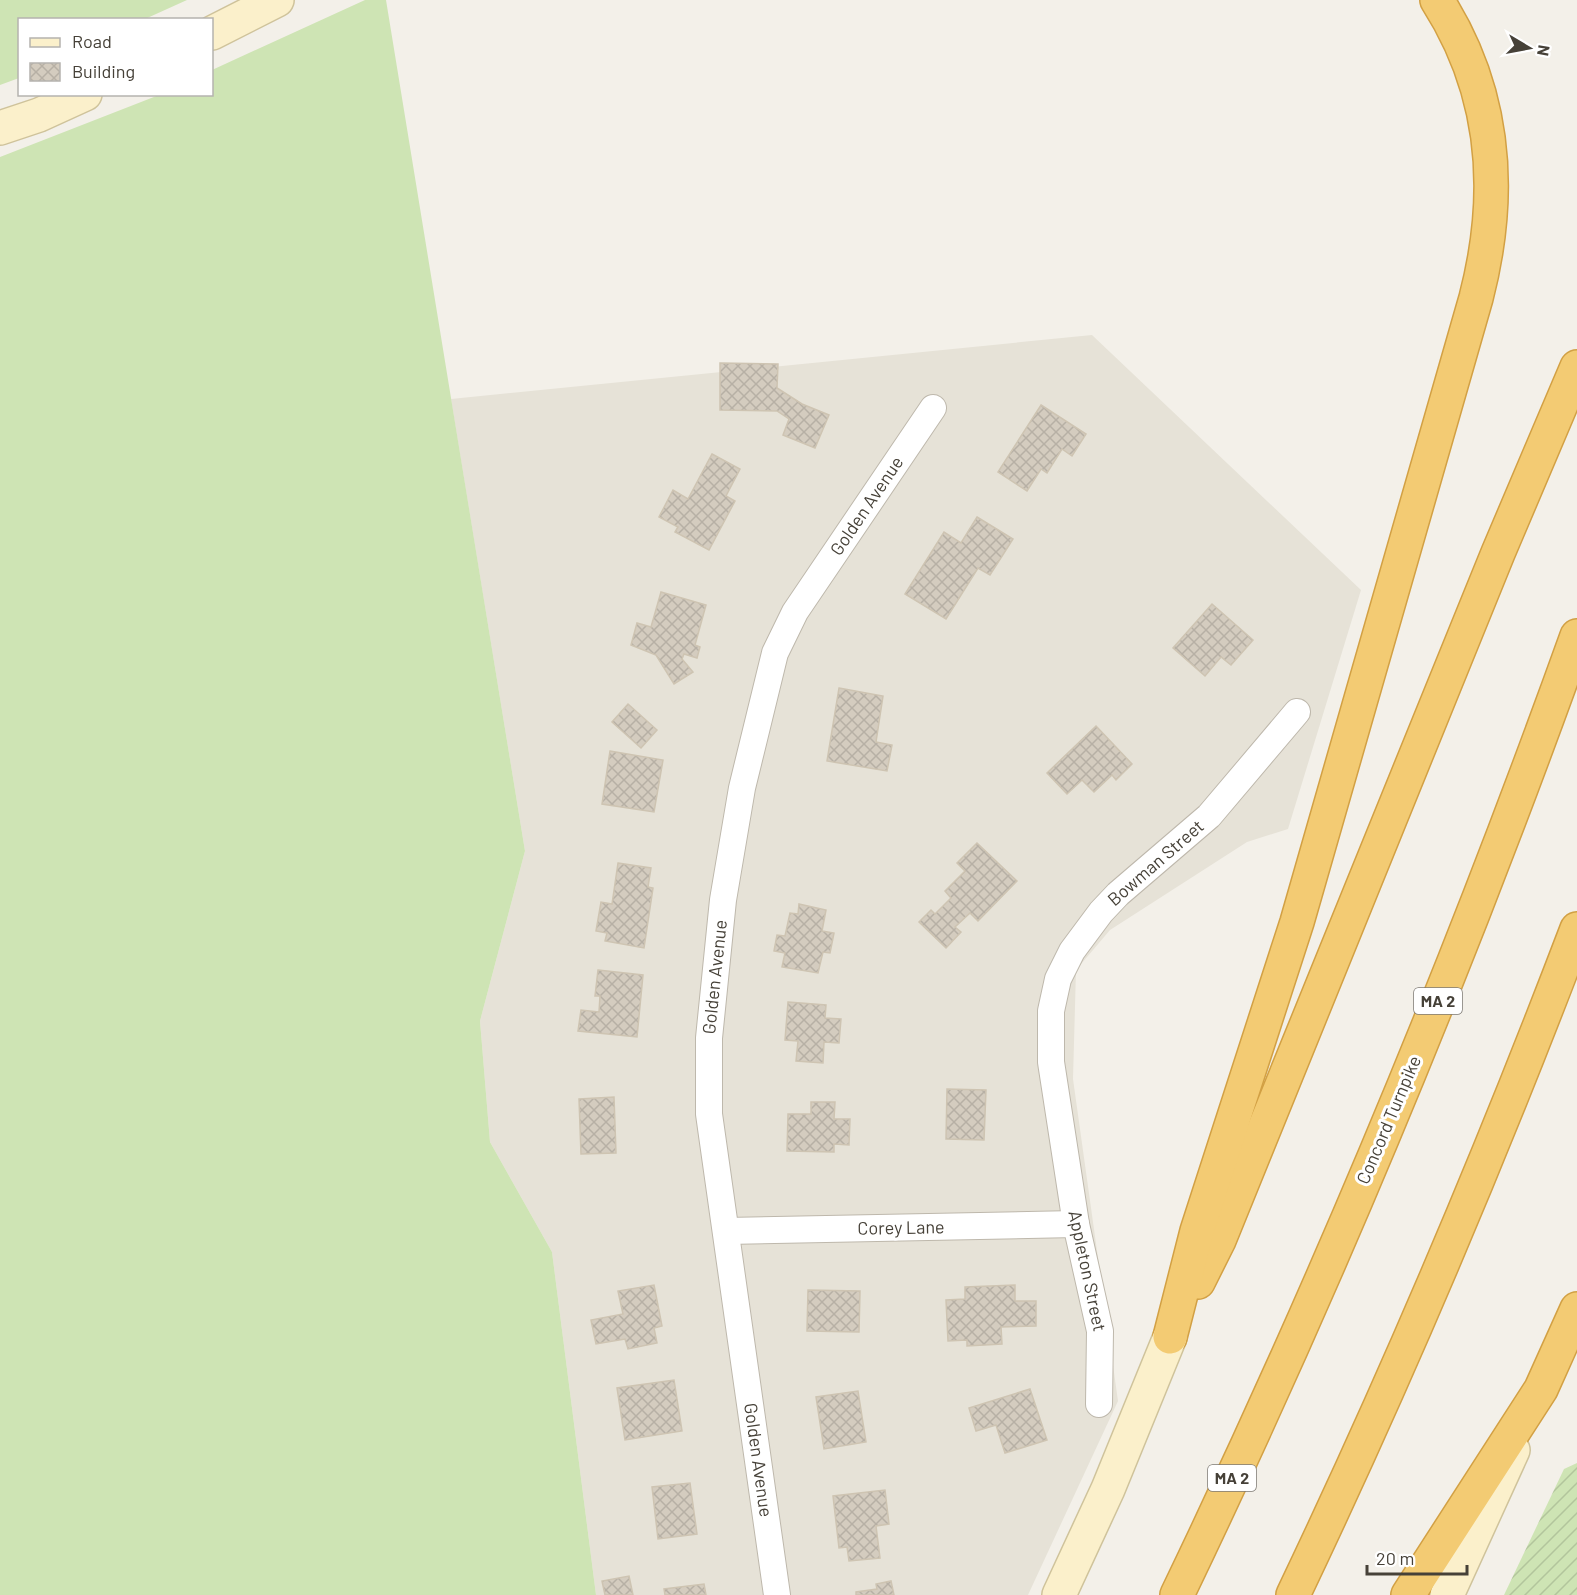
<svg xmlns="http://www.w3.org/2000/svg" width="1577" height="1595" viewBox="0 0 1577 1595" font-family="Barlow,sans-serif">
	<defs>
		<pattern id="garden-furrows" width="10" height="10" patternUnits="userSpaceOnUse" patternTransform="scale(1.5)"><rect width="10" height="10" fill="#cee4b4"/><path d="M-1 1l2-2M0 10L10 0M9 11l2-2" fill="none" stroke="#b2c59c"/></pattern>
		<pattern id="building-cross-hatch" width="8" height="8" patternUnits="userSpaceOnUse" patternTransform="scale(1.5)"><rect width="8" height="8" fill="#d4ccbf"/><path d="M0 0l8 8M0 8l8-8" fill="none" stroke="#b7b0a5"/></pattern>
	</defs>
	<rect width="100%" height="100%" fill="#f3f0e9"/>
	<!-- residential -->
	<path fill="#e6e2d7" d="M1092,335L1361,590L1288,829L1247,842L1110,930L1076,970L1073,1079L1118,1401L1028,1595H596L552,1252L490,1142L480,1021L525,851L451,399Z"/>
	<!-- grass -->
	<g fill="#cee4b4">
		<path d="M0,0H187L145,19L20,20L19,78L0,85Z"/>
		<path d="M365,0H386L525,851L480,1021L490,1142L552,1252L596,1595H0V157L159,95L212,94V70Z"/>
	</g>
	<!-- garden -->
	<path fill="url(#garden-furrows)" d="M1577,1463V1595H1504L1564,1469Z"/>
	<!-- building -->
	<g fill="url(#building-cross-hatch)" stroke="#cec4b2" stroke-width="1.5">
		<path d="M720,363L778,364L777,388L802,404L829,415L815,448L783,435L789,419L777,411L720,410Z"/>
		<path d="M1041,405L1086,434L1072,456L1062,449L1047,473L1041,469L1027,491L998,472Z"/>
		<path d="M712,454L740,469L726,496L735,501L709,550L675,532L678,527L659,517L673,490L688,499Z"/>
		<path d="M977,517L1013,539L990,575L978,568L946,619L905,594L944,532L961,543Z"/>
		<path d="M661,592L706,605L695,645L700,647L697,658L684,654L682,659L693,672L674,684L656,655L631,645L637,623L651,627Z"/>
		<path d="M1212,604L1253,640L1231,665L1221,657L1205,676L1173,648Z"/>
		<path d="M839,688L883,696L876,742L892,745L887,771L827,761Z"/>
		<path d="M628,704L657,730L641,748L612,722Z"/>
		<path d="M1096,726L1132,764L1116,780L1112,775L1094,792L1082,780L1067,794L1047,773Z"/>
		<path d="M610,751L663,760L654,812L602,804Z"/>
		<path d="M977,843L1017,881L978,921L970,913L955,927L961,932L946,948L919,922L931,910L935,914L951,898L945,891L965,871L957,863Z"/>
		<path d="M618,863L651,868L648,887L653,888L644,948L605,941L607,933L596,931L601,902L612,904Z"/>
		<path d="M799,904L826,910L822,931L834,933L830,953L823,952L818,973L782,967L785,953L774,951L777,935L785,936L790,913L798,914Z"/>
		<path d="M598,970L643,975L637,1037L578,1031L581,1010L599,1012L600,996H595Z"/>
		<path d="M788,1002L826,1005L825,1018L841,1019L839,1043L824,1042L823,1063L796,1061L798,1041L785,1040Z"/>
		<path d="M947,1089L986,1090L984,1140L946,1139Z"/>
		<path d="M614,1097L616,1153L581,1154L579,1099Z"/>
		<path d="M811,1102H835L834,1119H850L849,1145L834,1144V1152L787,1151L788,1114H811Z"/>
		<path d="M654,1285L662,1326L654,1328L657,1343L628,1349L625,1339L596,1344L591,1320L623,1314L618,1291Z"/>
		<path d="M1015,1285V1301H1036V1326L1001,1327L1002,1344L967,1346V1340L948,1341L946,1300L965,1299V1287Z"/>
		<path d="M808,1290L860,1291L859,1332L807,1331Z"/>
		<path d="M674,1380L682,1431L625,1440L617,1388Z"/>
		<path d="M1030,1389L1047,1440L1005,1453L996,1425L976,1431L969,1408Z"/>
		<path d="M858,1391L866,1442L824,1449L816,1397Z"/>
		<path d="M690,1483L697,1534L658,1539L652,1487Z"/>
		<path d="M885,1490L889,1524L876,1526L880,1558L849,1561L847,1547L839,1548L833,1496Z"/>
		<path d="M629,1576L633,1595H605L602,1581Z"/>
		<path d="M891,1581L894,1595H856V1592L877,1589L876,1584Z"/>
		<path d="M704,1584L706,1595H665L664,1589Z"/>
	</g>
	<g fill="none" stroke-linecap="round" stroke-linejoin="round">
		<defs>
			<g id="street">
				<path d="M726,1231L1076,1224"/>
				<path d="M1099,1404L1100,1331L1076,1224L1051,1062V1011L1058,979L1072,951L1101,912L1118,894L1209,816L1297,712"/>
				<path d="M777,1595L709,1114V1038L723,900L742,788L775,653L795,612L933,408"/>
			</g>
			<g id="secondary">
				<path d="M212,33L277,0"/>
				<path d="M0,128L39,115L85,94"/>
				<path d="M1059,1595L1108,1489L1170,1337"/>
				<path d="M1447,1595L1513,1450"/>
			</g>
			<g id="highway">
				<path d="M1198,1282L1219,1240L1498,553L1577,367"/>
				<path d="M1170,1337L1197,1231L1297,922L1476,298C1503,194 1496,92 1437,0"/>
				<path d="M1177,1595C1327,1283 1460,962 1577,636"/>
				<path d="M1293,1595C1397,1377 1491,1155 1577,929"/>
				<path d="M1408,1595L1541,1389L1577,1309"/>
			</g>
		</defs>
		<!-- street casing -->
		<use href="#street" stroke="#beb8ac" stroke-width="28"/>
		<!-- secondary casing -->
		<use href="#secondary" stroke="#cfc39b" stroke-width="36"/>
		<!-- highway casing -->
		<use href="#highway" stroke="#d2a044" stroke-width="36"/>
		<!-- street -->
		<use href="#street" stroke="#fff" stroke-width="26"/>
		<!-- secondary -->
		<use href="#secondary" stroke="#fbf0cb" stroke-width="33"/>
		<!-- highway -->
		<use href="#highway" stroke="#f3cb73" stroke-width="33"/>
	</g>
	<g text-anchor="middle" stroke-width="6" stroke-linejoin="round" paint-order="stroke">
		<!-- shield labels -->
		<g fill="#fff" stroke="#7e7a74" stroke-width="1.5">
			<rect x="1414" y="988" width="48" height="26" rx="4.5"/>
			<rect x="1208" y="1465" width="48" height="26" rx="4.5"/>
		</g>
		<g font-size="16" font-weight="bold" fill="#464138">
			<text x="1438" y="1007">MA 2</text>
			<text x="1232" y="1484">MA 2</text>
		</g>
		<!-- street labels -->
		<g font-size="18" fill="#464138" stroke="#fff">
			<text transform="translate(867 506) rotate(-56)" y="6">Golden Avenue</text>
			<text transform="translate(1156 863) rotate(-41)" y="6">Bowman Street</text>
			<text transform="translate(715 977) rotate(-84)" y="6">Golden Avenue</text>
			<text transform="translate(1389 1120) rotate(-67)" y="6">Concord Turnpike</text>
			<text transform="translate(901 1228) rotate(-1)" y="6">Corey Lane</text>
			<text transform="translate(1087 1271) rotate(78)" y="6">Appleton Street</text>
			<text transform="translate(758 1460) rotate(82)" y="6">Golden Avenue</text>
		</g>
	</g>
	<!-- legend -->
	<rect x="18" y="18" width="195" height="78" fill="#ffffff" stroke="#b5b3af" stroke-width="1.5"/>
	<rect x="30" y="38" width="30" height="9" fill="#fbf0cb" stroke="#b5b3af" stroke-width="1.5"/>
	<text x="72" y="48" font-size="18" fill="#464138">Road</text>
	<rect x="30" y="63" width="30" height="18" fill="url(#building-cross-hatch)" stroke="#b5b3af" stroke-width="1.5"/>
	<text x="72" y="78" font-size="18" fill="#464138">Building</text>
	<!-- north arrow -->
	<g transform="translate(1529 48) rotate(100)" stroke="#ffffff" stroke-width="4.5" paint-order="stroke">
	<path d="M0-4.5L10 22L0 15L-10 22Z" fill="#464138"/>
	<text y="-9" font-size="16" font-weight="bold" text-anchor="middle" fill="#464138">N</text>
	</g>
	<!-- scale -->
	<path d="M1367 1565v9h100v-9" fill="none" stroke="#464138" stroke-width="3"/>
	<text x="1376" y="1565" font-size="18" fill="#464138" stroke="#ffffff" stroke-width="4.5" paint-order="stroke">20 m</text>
</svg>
